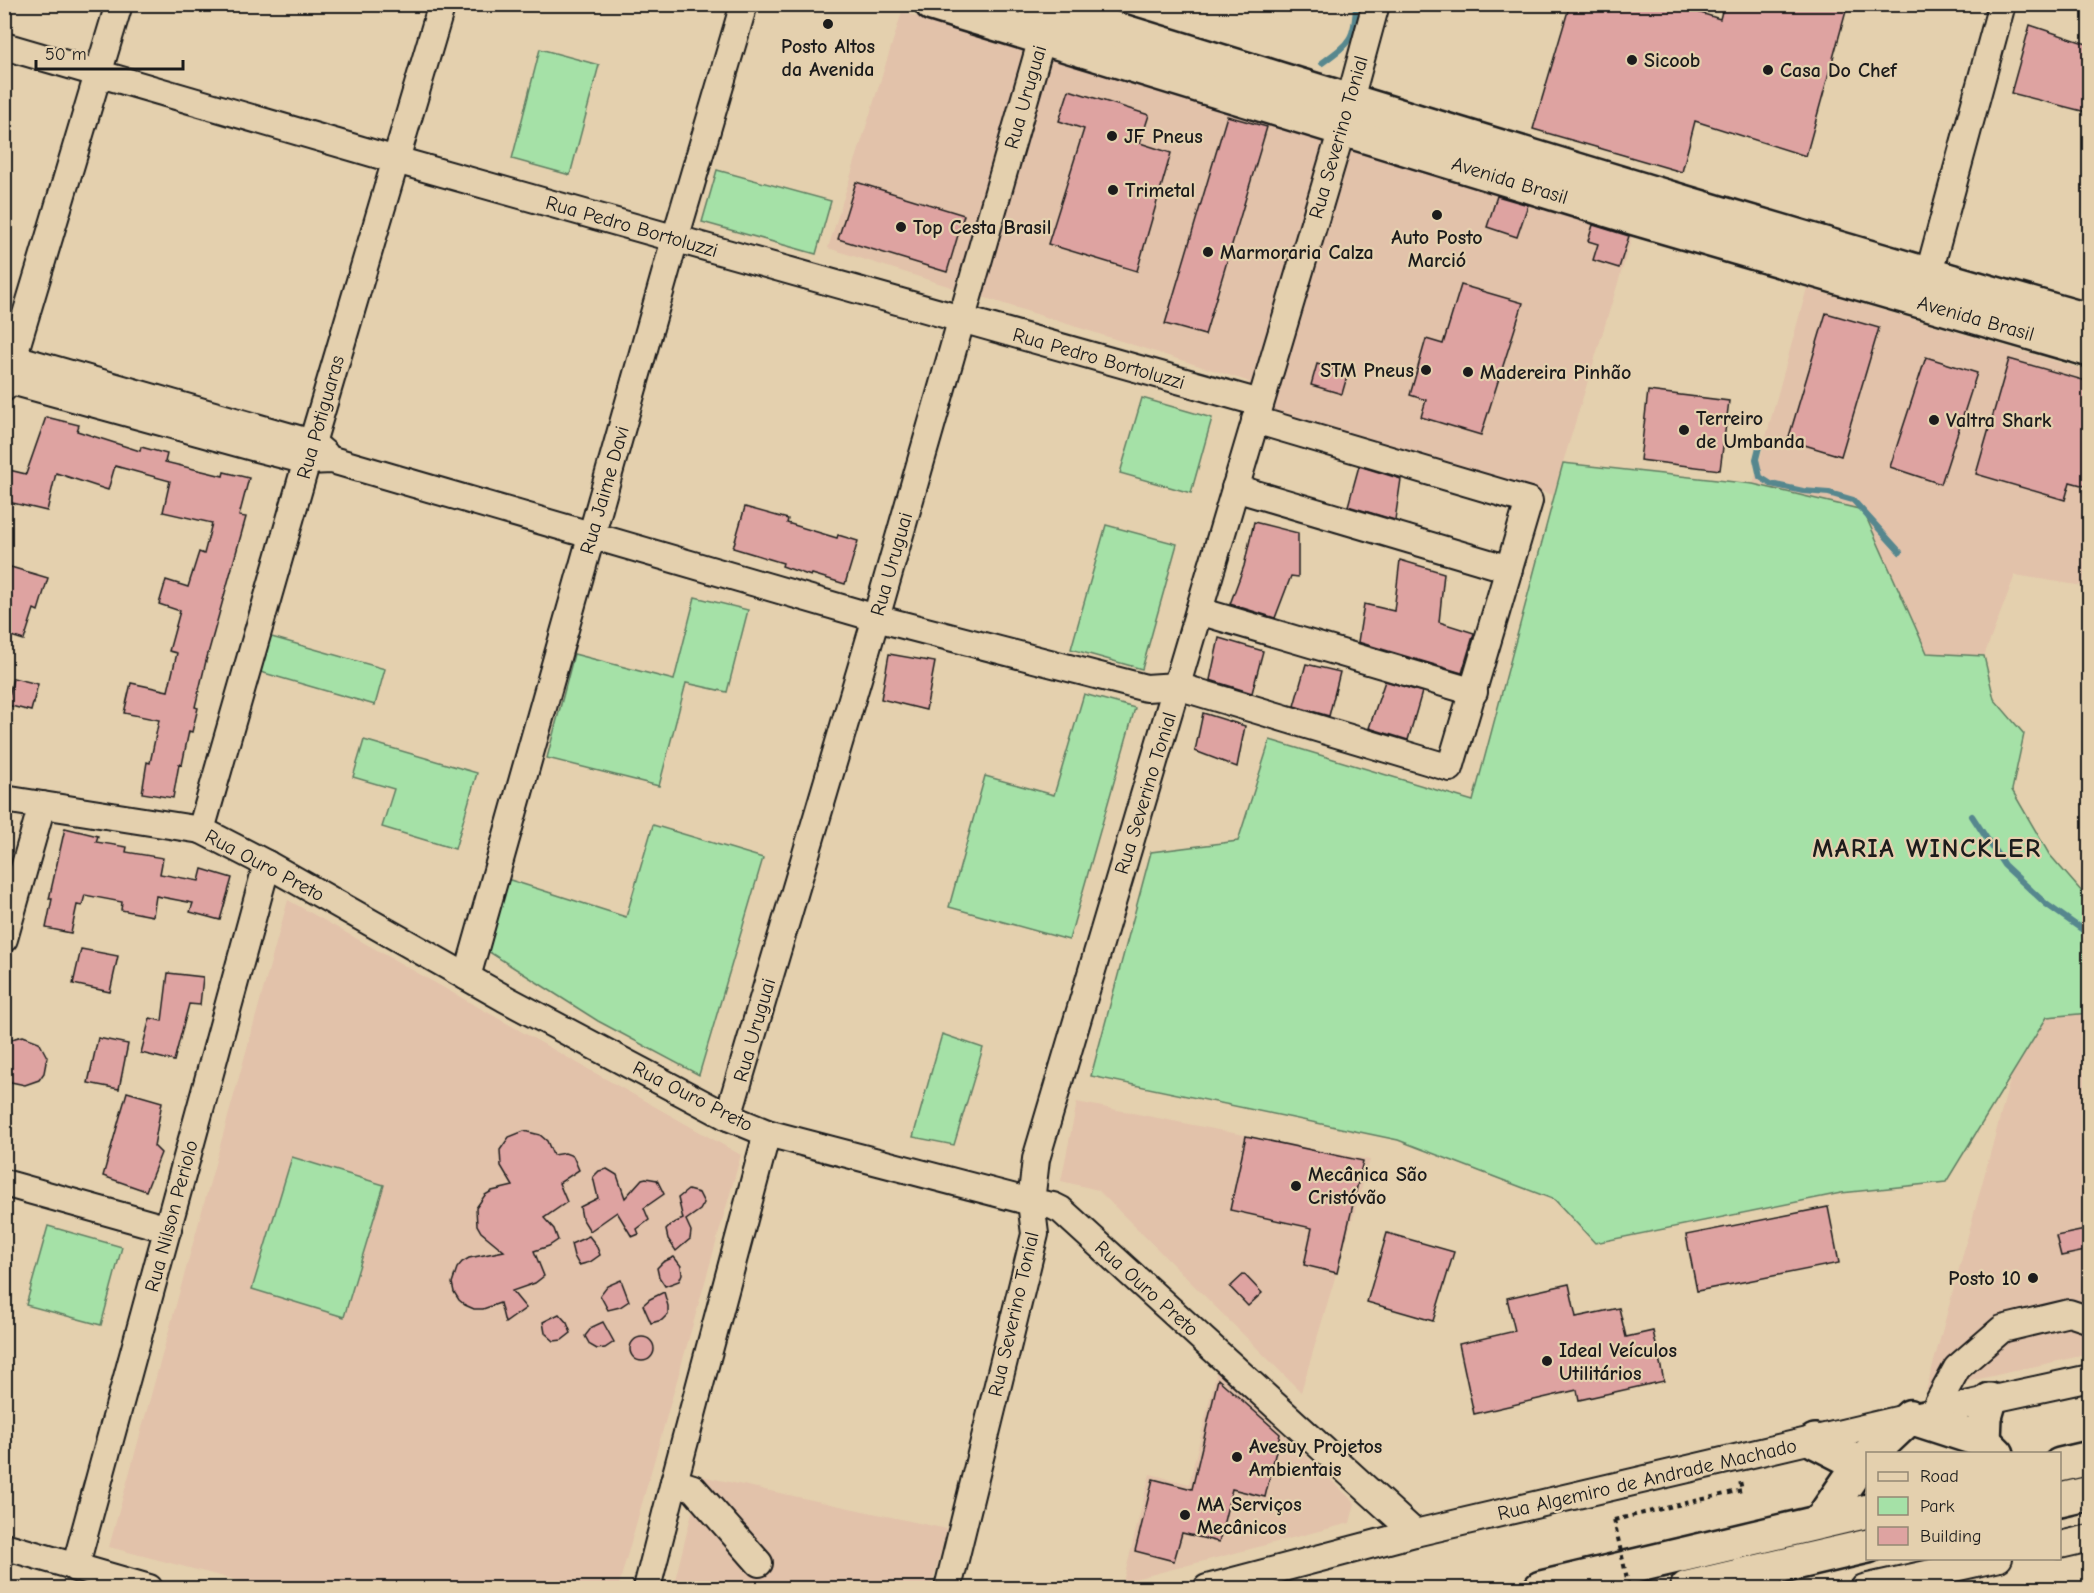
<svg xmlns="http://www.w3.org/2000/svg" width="2094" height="1593" viewBox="0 0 2094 1593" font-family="'Comic Neue',sans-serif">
	<rect width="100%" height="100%" fill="#e4d0ae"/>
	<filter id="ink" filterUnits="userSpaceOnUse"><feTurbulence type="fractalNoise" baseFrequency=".0167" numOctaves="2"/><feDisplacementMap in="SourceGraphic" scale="12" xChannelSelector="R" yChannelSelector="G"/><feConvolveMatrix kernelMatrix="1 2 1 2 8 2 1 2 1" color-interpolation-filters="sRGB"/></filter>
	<g filter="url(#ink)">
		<!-- built -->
		<g fill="#e2c2aa">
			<path d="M902,12L1636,224L1553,495L1273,417L1247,381L828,248Z"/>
			<path d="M1807,288L2089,371V587L2015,575L1984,656L1927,653L1862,510L1753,484Z"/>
			<path d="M288,900L741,1155L618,1588H266L109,1547Z"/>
			<path d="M2049,936L2089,948V1354L1926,1391Z"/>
			<path d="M1077,1102L1370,1160L1301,1392L1098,1190L1061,1181Z"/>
			<path d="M1217,1370L1355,1503L1350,1523L1123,1582L1150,1474L1189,1484Z"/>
			<path d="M701,1476L947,1529L931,1588H673Z"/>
		</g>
		<!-- green -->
		<g fill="#a5e1a7" stroke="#607e62" stroke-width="1.5">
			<path d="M540,49L599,65L570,175L512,159Z"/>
			<path d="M717,170L831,201L816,254L702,222Z"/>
			<path d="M1142,398L1212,418L1191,493L1120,473Z"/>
			<path d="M1563,463L1753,484L1863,510L1927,653L1984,656L1994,699L2024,734L2012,790L2049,854L2089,900V1013L2047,1017L1946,1182L1841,1193L1595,1243L1555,1200L1398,1140L1091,1076L1151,852L1238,841L1270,740L1473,801Z"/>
			<path d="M1106,525L1177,544L1142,669L1071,649Z"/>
			<path d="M695,597L748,610L727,692L686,683L659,786L547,758L574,654L674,680Z"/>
			<path d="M268,636L385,669L375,705L257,671Z"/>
			<path d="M1084,694L1135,708L1069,940L949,907L985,776L1054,795Z"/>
			<path d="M364,740L477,773L455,849L382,827L394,789L353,777Z"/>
			<path d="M653,825L763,858L699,1075L598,1021L486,950L507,879L626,917Z"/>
			<path d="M942,1034L983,1048L954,1145L913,1137Z"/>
			<path d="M292,1157L384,1185L344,1317L252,1289Z"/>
			<path d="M48,1226L122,1247L101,1325L26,1305Z"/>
		</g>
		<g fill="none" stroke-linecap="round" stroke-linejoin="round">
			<!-- stream -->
			<g stroke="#57878e" stroke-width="6">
				<path d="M1322,63C1349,43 1355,40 1356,4"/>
				<path d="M1760,443L1756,459L1760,477L1771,484L1803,491L1829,493L1853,500L1900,552"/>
				<path d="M1972,816L2004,865L2046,904L2090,935"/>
			</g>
		</g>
		<!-- building -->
		<g fill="#dea3a1" stroke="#1c1c1c" stroke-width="1.5">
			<path d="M1570,4H1672L1720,19L1724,4H1848L1806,156L1695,121L1682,172L1533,129Z"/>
			<path d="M2030,25L2090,45V113L2011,93Z"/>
			<path d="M1069,90L1149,115L1140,143L1171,153L1137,271L1048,244L1084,129L1059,121Z"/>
			<path d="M1227,116L1267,127L1205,335L1165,324Z"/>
			<path d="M856,182L964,215L947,272L838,239Z"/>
			<path d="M1497,196L1528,205L1517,237L1487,227Z"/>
			<path d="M1593,225L1629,236L1619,268L1593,260L1598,244L1588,241Z"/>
			<path d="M1461,285L1523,303L1481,435L1421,417L1426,400L1410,395L1426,339L1443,344Z"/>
			<path d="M1826,313L1879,328L1841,456L1788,440Z"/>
			<path d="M1926,357L1977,373L1941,484L1890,467Z"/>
			<path d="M2009,359L2090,382V470L2085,486L2070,482L2065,500L1976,474Z"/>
			<path d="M1317,364L1348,373L1342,394L1311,385Z"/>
			<path d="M1648,391L1729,401L1720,470L1640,460Z"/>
			<path d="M46,417L79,425L77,431L140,451L141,447L167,454L165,462L223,476L224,472L249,478L239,516L246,517L206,661L195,707L198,708L192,732L189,731L182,765L179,764L173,798L142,793L147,762L150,763L159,720L124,713L131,683L168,691L177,653L169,651L180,611L159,604L166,580L188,587L199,552L204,554L212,523L163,512L170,481L115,466L108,490L56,473L47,511L4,501V487L9,470L26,474Z"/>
			<path d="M1359,466L1401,479L1395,520L1348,506Z"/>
			<path d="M745,507L788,519L787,523L837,538L838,535L858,541L845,584L812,574L811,576L782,566L783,563L733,548Z"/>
			<path d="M1254,522L1298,533V577L1291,576L1275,618L1230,604L1244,566Z"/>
			<path d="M1400,560L1444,573L1439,622L1474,633L1462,673L1358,642L1364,604L1394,611Z"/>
			<path d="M4,565L48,578L38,611L34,609L24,640L4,634Z"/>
			<path d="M1219,638L1263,651L1252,693L1210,680Z"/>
			<path d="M889,654L935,662L926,710L881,699Z"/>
			<path d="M1306,664L1340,672L1329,716L1294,706Z"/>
			<path d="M13,678L38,684L31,711L7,705Z"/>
			<path d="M1385,681L1422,692L1408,740L1369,728Z"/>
			<path d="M1203,713L1245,726L1237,767L1195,751Z"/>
			<path d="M65,828L98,836L96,842L127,847L126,852L163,858L160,874L199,881L202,869L232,878L220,920L190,912L193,903L156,896L153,916L121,910L122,902L85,895L82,906L77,905L71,933L46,928L52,899H49Z"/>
			<path d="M81,949L118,956L110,992L73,984Z"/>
			<path d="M168,973L203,977L200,1005L189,1004L174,1061L141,1053L150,1018L162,1021Z"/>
			<path d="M23,1036L39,1042L47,1057L44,1073L39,1080L25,1085L11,1082L4,1077V1045L15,1038Z"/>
			<path d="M98,1038L128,1044L119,1089L88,1083Z"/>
			<path d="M127,1092L162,1102L154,1146L161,1153L146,1191L103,1176Z"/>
			<path d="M524,1131L540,1135L547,1141L553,1155L565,1153L573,1156L579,1170L559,1183L567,1202L544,1218L554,1229L558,1240L549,1246L534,1251L544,1276L535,1283L512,1291L526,1308L505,1323L500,1303L483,1309H474L465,1305L459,1300L454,1292L452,1283L457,1268L462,1262L469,1258L504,1251L481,1232L477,1225L476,1208L485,1195L492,1191L513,1186L501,1166L500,1150L509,1137Z"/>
			<path d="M1246,1136L1363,1161L1337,1273L1304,1265L1312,1228L1230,1210Z"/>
			<path d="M607,1169L617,1175L625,1198L642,1179L646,1178L657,1180L664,1194L644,1208L649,1220L637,1229L639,1234L632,1237L617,1212L590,1231L582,1218L580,1207L598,1198L593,1177L599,1171Z"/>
			<path d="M688,1190L699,1193L704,1203L700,1210L686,1220L691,1231L690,1239L676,1251L668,1239L666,1230L672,1224L683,1219L678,1198Z"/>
			<path d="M1828,1207L1839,1263L1697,1291L1686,1235Z"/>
			<path d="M2090,1229V1250L2061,1256L2056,1236Z"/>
			<path d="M1387,1233L1454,1252L1433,1321L1367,1302Z"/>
			<path d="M589,1236L596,1245L600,1255L590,1262L579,1265L574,1256L571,1244Z"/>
			<path d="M674,1257L681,1266L682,1274L679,1281L665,1286L659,1277L657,1268L663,1262Z"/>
			<path d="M1244,1274L1262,1293L1248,1306L1230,1287Z"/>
			<path d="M621,1280L629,1301L620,1307L608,1310L600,1295L607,1286Z"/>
			<path d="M1569,1284L1576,1317L1619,1308L1626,1337L1653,1331L1664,1381L1579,1400L1577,1390L1474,1414L1459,1344L1515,1331L1507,1298Z"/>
			<path d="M664,1292L668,1306V1314L662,1320L651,1323L643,1305L650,1299Z"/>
			<path d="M559,1314L567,1323L571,1333L562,1340L554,1341L545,1333L543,1322Z"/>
			<path d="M603,1322L614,1342L605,1348L597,1349L590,1345L585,1336L592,1327Z"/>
			<circle cx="642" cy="1349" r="12"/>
			<path d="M1218,1379L1280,1434L1265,1497L1232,1489L1219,1542L1182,1533L1174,1561L1135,1551L1153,1479L1192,1489Z"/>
		</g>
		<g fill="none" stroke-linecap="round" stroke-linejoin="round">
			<defs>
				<g id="minor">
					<path d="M4,46L396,160L1260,403"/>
					<path d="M1924,291L2002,4"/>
					<path d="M4,355L312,443L325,454"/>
					<path d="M4,379L256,448L307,461L332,460L876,618L1146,688L1177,686L1450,768L1529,501L1255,420"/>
					<path d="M4,388L119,4"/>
					<path d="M1235,488L1509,569"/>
					<path d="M1199,611L1474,692"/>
					<path d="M4,799L201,830L267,864L504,998L728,1117L767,1133L1031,1202L1053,1206L1061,1210L1415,1533"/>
					<path d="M201,830L312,443L442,4"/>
					<path d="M4,939L42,805"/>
					<path d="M467,977L675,239L744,4"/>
					<path d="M728,1117L876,618L1047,21"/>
					<path d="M4,1183L168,1229"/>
					<path d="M1933,1412L1957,1368L2002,1329L2069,1313L2090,1320"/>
					<path d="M674,1482L693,1488L759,1563"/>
					<path d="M2060,1545L2090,1538"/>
					<path d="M4,1546L149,1588"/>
					<path d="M75,1568L267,864"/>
					<path d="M647,1588L674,1482L767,1133"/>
					<path d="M948,1588L1035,1234L1031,1202L1036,1159L1342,129L1376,4"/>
					<path d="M1207,1588L1415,1533L1910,1417L2090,1378"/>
					<path d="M1864,1588L1999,1558"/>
				</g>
				<g id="major">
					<path d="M932,4L1635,218L2090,350"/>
					<path d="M1033,4C1385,111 1736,221 2090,321"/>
				</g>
				<g id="highway">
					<path d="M1815,1441L1860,1464"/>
					<path d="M1984,1441L1985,1417L1990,1400"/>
					<path d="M1871,1454L1910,1417L1984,1441L1997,1454"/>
					<path d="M2060,1465L2090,1458"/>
					<path d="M2060,1500L2090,1493"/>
					<path d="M1820,1522L1860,1464L1868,1456"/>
					<path d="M1541,1588L1868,1511"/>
					<path d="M1687,1588L1868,1546"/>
				</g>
			</defs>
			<!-- minor casing -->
			<use href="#minor" stroke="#1c1c1c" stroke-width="30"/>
			<!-- major casing -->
			<use href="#major" stroke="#1c1c1c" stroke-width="38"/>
			<!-- highway casing -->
			<use href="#highway" stroke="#1c1c1c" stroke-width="38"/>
			<!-- path -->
			<path stroke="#1c1c1c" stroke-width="4" stroke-dasharray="4.5 4.5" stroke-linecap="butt" d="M1614,1520L1742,1490L1740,1481L1737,1482"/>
			<!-- minor -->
			<use href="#minor" stroke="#e4d0ae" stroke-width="26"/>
			<!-- major -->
			<use href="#major" stroke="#e4d0ae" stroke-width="33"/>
			<!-- highway -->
			<use href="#highway" stroke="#e4d0ae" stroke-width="33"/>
			<!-- path-bridge -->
			<path stroke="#1c1c1c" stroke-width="4" stroke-dasharray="4.5 4.5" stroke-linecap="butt" d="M1614,1520L1629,1588"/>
		</g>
	</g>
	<!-- markers -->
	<g fill="#1c1c1c" stroke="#e4d0ae" stroke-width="2">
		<circle cx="828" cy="24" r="6"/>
		<circle cx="1632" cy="60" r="6"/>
		<circle cx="1768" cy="70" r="6"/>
		<circle cx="1112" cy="136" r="6"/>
		<circle cx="1113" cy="190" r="6"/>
		<circle cx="1437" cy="215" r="6"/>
		<circle cx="901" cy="227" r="6"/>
		<circle cx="1208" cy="252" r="6"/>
		<circle cx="1426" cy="370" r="6"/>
		<circle cx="1468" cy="372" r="6"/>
		<circle cx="1934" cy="420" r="6"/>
		<circle cx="1684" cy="430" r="6"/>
		<circle cx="1296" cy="1186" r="6"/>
		<circle cx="2033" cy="1278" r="6"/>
		<circle cx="1547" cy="1361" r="6"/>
		<circle cx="1237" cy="1457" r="6"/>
		<circle cx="1185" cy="1515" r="6"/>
	</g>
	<g text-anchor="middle" stroke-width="4.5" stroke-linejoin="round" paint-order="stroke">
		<!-- poi labels -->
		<g font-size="20" font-weight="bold" fill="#1c1c1c" stroke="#e4d0ae" text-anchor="start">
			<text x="828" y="53" text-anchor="middle">Posto Altos<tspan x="828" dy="23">da Avenida</tspan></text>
			<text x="1644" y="67">Sicoob</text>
			<text x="1780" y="77">Casa Do Chef</text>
			<text x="1124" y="143">JF Pneus</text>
			<text x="1125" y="197">Trimetal</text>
			<text x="913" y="234">Top Cesta Brasil</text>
			<text x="1437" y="244" text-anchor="middle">Auto Posto<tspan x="1437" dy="23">Marció</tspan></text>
			<text x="1220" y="259">Marmoraria Calza</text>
			<text x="1414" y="377" text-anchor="end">STM Pneus</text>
			<text x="1480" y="379">Madereira Pinhão</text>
			<text x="1696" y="425">Terreiro<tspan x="1696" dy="23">de Umbanda</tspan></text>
			<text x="1946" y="427">Valtra Shark</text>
			<text x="1308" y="1181">Mecânica São<tspan x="1308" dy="23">Cristóvão</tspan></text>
			<text x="2021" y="1285" text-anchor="end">Posto 10</text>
			<text x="1559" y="1357">Ideal Veículos<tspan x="1559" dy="23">Utilitários</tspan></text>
			<text x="1249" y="1453">Avesuy Projetos<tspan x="1249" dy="23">Ambientais</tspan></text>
			<text x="1197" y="1511">MA Serviços<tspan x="1197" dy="23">Mecânicos</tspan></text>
		</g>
		<!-- street labels -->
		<g font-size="20" fill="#1c1c1c" stroke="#e4d0ae">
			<text transform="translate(1025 97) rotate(-74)" y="7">Rua Uruguai</text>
			<text transform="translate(1338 137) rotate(-74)" y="7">Rua Severino Tonial</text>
			<text transform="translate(1510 180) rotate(17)" y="7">Avenida Brasil</text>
			<text transform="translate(632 226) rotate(16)" y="7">Rua Pedro Bortoluzzi</text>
			<text transform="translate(1976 318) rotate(16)" y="7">Avenida Brasil</text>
			<text transform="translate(1099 358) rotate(16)" y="7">Rua Pedro Bortoluzzi</text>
			<text transform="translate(320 417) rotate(-74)" y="7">Rua Potiguaras</text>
			<text transform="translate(604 490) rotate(-74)" y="7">Rua Jaime Davi</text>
			<text transform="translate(891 564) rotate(-74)" y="7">Rua Uruguai</text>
			<text transform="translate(1145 793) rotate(-73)" y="7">Rua Severino Tonial</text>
			<text transform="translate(265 865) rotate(28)" y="7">Rua Ouro Preto</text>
			<text transform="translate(754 1030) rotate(-74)" y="7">Rua Uruguai</text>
			<text transform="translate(693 1096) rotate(27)" y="7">Rua Ouro Preto</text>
			<text transform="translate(171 1216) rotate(-75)" y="7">Rua Nilson Periolo</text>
			<text transform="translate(1147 1288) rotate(42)" y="7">Rua Ouro Preto</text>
			<text transform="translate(1013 1314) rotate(-77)" y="7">Rua Severino Tonial</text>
			<text transform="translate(1647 1479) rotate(-13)" y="7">Rua Algemiro de Andrade Machado</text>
		</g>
		<!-- district labels -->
		<g font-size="26" font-weight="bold" letter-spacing="1.5" fill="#1c1c1c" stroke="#e4d0ae">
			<text x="1927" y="857">MARIA WINCKLER</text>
		</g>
	</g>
	<!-- margin -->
	<rect width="2094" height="1593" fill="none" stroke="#e4d0ae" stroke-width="24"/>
	<rect x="12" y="12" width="2070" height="1569" fill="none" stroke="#1c1c1c" stroke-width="2" filter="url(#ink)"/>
	<!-- legend -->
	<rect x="1866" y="1452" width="195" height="108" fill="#e4d0ae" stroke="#948874" stroke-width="1.5"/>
	<rect x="1878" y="1472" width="30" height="9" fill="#e4d0ae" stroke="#948874" stroke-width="1.5"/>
	<text x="1920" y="1482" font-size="18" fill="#1c1c1c">Road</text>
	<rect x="1878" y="1497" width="30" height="18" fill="#a5e1a7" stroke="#948874" stroke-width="1.5"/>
	<text x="1920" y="1512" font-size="18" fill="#1c1c1c">Park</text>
	<rect x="1878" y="1527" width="30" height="18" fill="#dea3a1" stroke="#948874" stroke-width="1.5"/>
	<text x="1920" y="1542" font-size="18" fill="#1c1c1c">Building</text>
	<!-- scale -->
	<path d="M36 60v9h147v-9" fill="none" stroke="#1c1c1c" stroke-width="3"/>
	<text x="45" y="60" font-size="18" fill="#1c1c1c" stroke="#e4d0ae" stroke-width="4.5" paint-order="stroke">50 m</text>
</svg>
